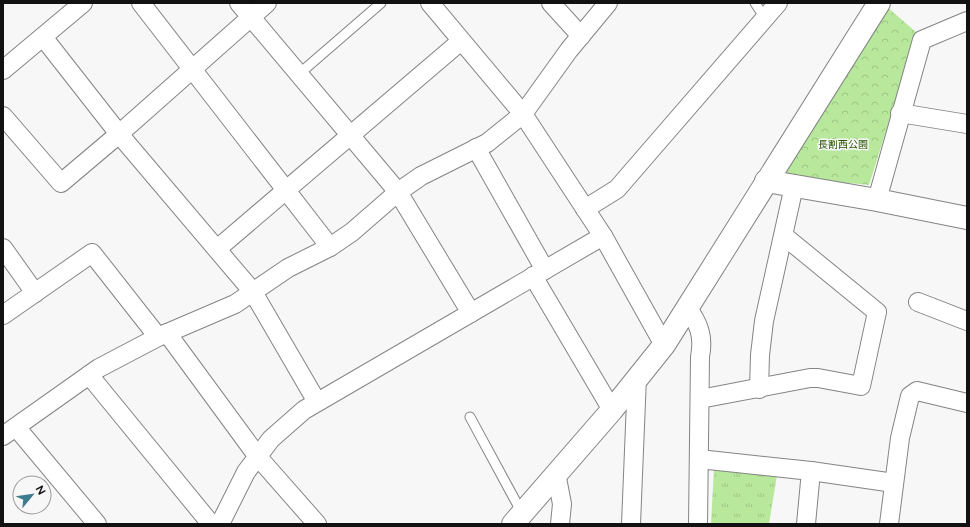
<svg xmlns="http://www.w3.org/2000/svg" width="970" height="527" viewBox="0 0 970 527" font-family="Figtree,'Noto Sans JP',sans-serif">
	<defs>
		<pattern id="grass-tufts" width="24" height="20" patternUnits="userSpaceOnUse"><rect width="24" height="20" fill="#b7e89b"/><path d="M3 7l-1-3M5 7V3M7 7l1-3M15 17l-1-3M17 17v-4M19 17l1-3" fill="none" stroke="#9cc684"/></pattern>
		<pattern id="forest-crowns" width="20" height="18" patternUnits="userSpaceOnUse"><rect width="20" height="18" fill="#b7e89b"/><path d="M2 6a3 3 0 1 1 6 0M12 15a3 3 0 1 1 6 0" fill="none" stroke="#9cc684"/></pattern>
	</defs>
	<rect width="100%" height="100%" fill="#f7f7f8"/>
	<!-- grass -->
	<path fill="url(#grass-tufts)" d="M714,469L777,475L769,524H711Z"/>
	<!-- forest -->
	<path fill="url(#forest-crowns)" d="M886,6L917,33L869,185L779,176Z"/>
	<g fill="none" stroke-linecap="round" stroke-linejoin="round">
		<defs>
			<g id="service">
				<path d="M755,3L765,18"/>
				<path d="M299,74L381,3"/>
				<path d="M470,417L522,513"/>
			</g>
			<g id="minor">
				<path d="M141,3L330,247"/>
				<path d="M239,3L398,192L471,313"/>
				<path d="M430,3L523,114L603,236L664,345"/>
				<path d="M551,3L581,36"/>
				<path d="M43,37L119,134L253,292L317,402"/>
				<path d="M3,70L83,3"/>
				<path d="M900,113L967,124"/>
				<path d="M3,116L61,183L119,134L267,3"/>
				<path d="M476,148L545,270"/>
				<path d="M877,200L922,40L967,21"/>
				<path d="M585,209L617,189L778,3"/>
				<path d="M3,248L35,293"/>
				<path d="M217,249L461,41"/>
				<path d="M533,276L612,410"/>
				<path d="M918,302L967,321"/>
				<path d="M687,307C699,324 704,336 700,357L698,524"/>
				<path d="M3,315L92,253L158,337"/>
				<path d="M167,333L258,457L317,524"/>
				<path d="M89,375L211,524"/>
				<path d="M759,389L760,355L764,321L794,186"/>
				<path d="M700,399L810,378H818L861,386L877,312L784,236"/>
				<path d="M16,427L97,524"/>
				<path d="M3,436L99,368L158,337L235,304L288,268L330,247L352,232L398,192L421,176L487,143L523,114L569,50L608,3"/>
				<path d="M699,459L811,471L894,483"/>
				<path d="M556,473L562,504L560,524"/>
				<path d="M220,524L246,472L271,439L304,410L603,236"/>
				<path d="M631,524L637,377"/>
				<path d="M806,524L811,471"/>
				<path d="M889,524L900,438L910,396L917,391L967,403"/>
			</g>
			<g id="tertiary">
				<path d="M766,181L877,200L967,218"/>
				<path d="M513,524L612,410L664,345L879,3"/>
			</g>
		</defs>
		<!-- service casing -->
		<use href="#service" stroke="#848485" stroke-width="11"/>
		<!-- minor casing -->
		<use href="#minor" stroke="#848485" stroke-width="20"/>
		<!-- tertiary casing -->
		<use href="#tertiary" stroke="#848485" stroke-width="24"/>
		<!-- service -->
		<use href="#service" stroke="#fff" stroke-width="9"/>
		<!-- minor -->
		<use href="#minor" stroke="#fff" stroke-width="18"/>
		<!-- tertiary -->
		<use href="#tertiary" stroke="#fff" stroke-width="22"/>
	</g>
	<g text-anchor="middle" stroke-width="3" stroke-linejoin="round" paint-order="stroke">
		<!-- park labels -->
		<g font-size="10" fill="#295500" stroke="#f7f7f8">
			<text x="843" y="148">長割西公園</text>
		</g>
	</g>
	<!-- border -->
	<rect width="970" height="527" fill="none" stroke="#121212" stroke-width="8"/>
	<!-- north arrow -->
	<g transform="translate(32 495) rotate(61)"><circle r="19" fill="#f7f7f8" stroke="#9b9b9c"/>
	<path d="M0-3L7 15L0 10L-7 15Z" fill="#3d7b90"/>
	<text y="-6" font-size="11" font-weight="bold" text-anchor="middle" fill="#121212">N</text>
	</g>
</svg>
